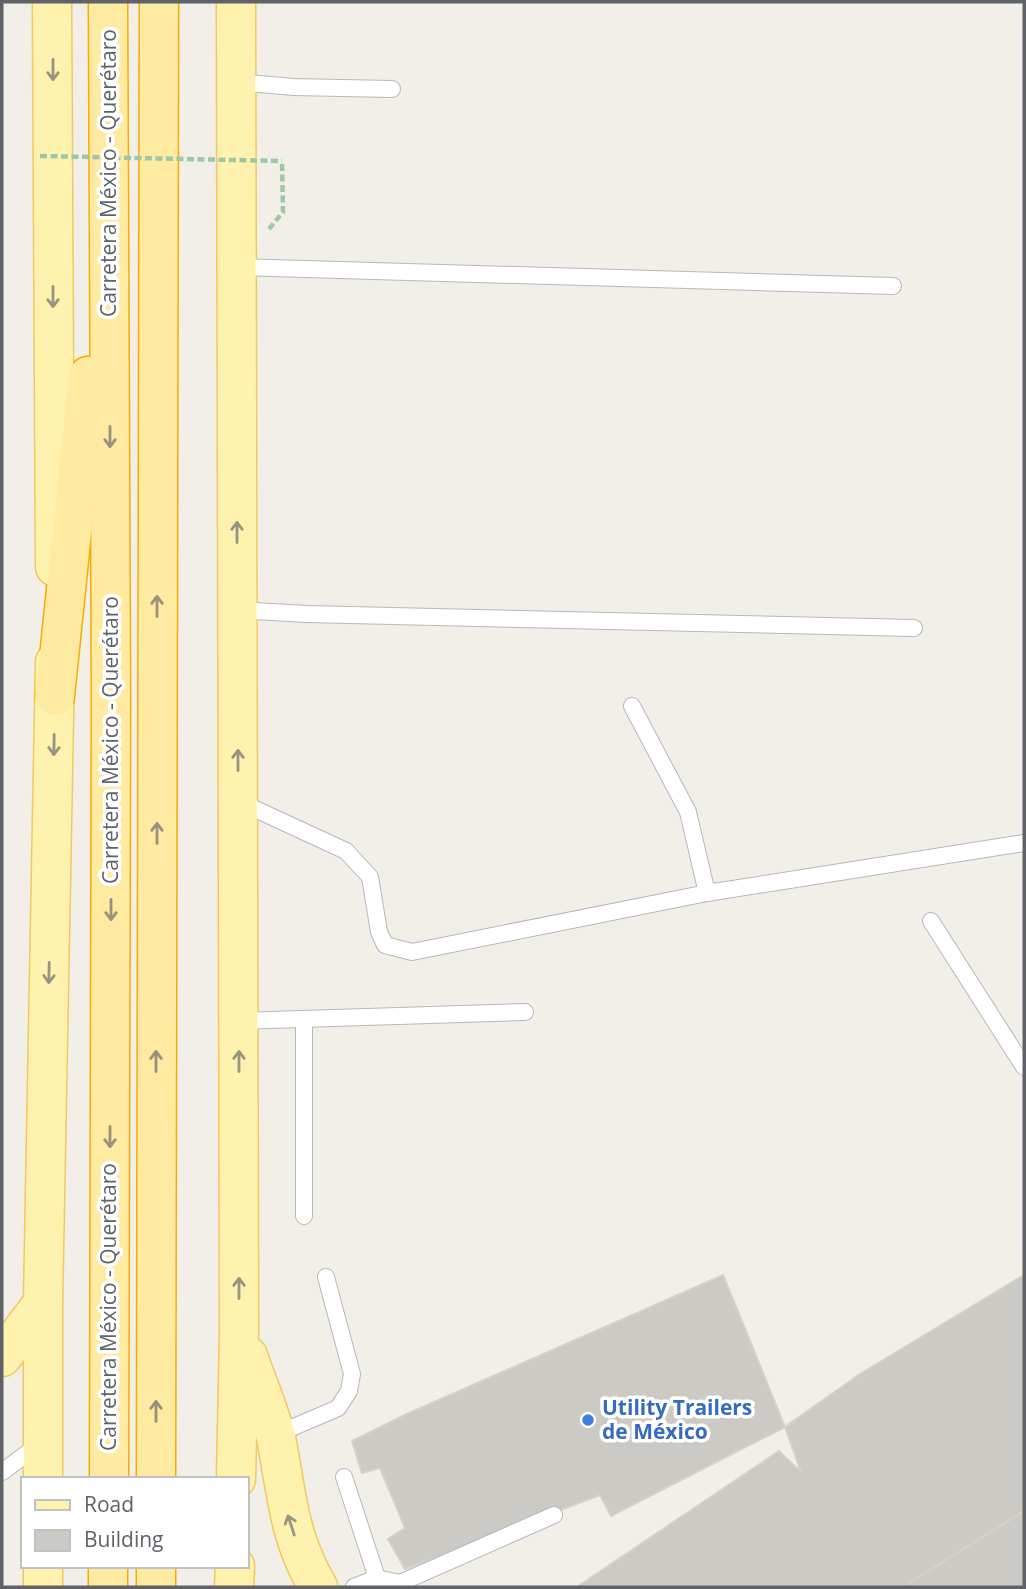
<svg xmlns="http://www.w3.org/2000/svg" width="1026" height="1589" viewBox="0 0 1026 1589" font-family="'Open Sans',sans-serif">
	<rect width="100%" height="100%" fill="#f1efe8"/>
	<!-- building -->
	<g fill="#cccac5" stroke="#d6d1c6" stroke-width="2">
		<path d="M723,1275L785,1427L611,1516L600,1495L405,1569L388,1539L405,1528L380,1468L362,1473L352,1441L407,1414Z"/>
		<path d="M1024,1275V1511L903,1587H577L779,1451L801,1472L785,1427L860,1374Z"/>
		<path d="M1024,1511V1587H903Z"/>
	</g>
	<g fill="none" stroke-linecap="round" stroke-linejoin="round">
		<defs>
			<g id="service">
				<path d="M237,82L294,87L392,89"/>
				<path d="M237,267L893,286"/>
				<path d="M237,610L307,614L914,628"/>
				<path d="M632,706L688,812L707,893"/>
				<path d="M240,802L346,851L370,877L379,932L385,945L412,952L707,893L1024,843"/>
				<path d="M931,921L1024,1067"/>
				<path d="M238,1021L525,1012"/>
				<path d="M304,1216V1020"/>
				<path d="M275,1435L338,1408L349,1391L352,1374L326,1277"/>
				<path d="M2,1472L41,1443"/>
				<path d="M344,1477L377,1578"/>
				<path d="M354,1587L377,1578L400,1583L554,1515"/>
			</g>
			<g id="primary">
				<path d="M52,2L55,567"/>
				<path d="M248,1356C257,1383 270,1411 276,1438C287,1494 288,1536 318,1587"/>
				<path d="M2,1357L43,1303"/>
				<path d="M43,1479V1303L55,662"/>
				<path d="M236,1479L239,1332L236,2"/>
				<path d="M43,1587V1566"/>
				<path d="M234,1587L235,1566"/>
			</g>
			<g id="trunk">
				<path d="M108,2L111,698L109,1479"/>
				<path d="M55,696L88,376"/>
				<path d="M156,1479L159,2"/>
				<path d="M108,1587V1566"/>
				<path d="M156,1587V1566"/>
			</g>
		</defs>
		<!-- service casing -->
		<use href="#service" stroke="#b5b8bc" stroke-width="18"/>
		<!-- primary casing -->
		<use href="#primary" stroke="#f2c960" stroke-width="41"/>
		<!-- trunk casing -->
		<use href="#trunk" stroke="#f9ab00" stroke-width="41"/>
		<!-- path -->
		<path stroke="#9cc7a9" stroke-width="4.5" stroke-dasharray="7 3.5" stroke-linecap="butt" d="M269,229L283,212L282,161"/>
		<!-- service -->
		<use href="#service" stroke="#fff" stroke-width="16"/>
		<!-- primary -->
		<use href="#primary" stroke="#fff2af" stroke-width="38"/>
		<!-- trunk -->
		<use href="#trunk" stroke="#feeaa1" stroke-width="38"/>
		<!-- path-bridge -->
		<path stroke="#9cc7a9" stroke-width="4.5" stroke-dasharray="7 3.5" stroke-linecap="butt" d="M40,156L282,161"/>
	</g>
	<!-- one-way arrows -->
	<defs><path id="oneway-shaft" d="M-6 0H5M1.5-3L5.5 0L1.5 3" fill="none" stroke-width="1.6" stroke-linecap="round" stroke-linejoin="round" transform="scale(1.75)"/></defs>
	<g stroke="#979581">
		<use href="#oneway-shaft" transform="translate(53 70) rotate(90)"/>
		<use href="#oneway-shaft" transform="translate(53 297) rotate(90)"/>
		<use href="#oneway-shaft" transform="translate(237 532) rotate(-90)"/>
		<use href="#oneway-shaft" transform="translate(54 745) rotate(91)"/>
		<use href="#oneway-shaft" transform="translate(238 760) rotate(-90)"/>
		<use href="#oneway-shaft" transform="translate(49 973) rotate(91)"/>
		<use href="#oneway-shaft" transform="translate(239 1061) rotate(-90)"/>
		<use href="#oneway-shaft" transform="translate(239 1288) rotate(-90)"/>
		<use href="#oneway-shaft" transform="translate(291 1525) rotate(-108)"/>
	</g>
	<g stroke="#97927c">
		<use href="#oneway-shaft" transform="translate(110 437) rotate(90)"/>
		<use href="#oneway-shaft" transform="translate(157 606) rotate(-90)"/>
		<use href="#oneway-shaft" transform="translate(157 833) rotate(-90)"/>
		<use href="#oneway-shaft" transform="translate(111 910) rotate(90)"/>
		<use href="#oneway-shaft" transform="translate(156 1061) rotate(-90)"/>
		<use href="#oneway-shaft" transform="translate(110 1137) rotate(90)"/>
		<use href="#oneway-shaft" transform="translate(156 1411) rotate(-90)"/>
	</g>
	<!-- markers -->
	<circle fill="#3f7fe0" stroke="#fff" stroke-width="2.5" cx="588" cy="1420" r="7"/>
	<g text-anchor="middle" stroke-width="7" stroke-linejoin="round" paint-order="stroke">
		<!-- street labels -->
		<g font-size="21" fill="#5f6368" stroke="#fff">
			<text transform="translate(109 173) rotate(-90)" y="7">Carretera México - Querétaro</text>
			<text transform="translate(111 740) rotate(-90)" y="7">Carretera México - Querétaro</text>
			<text transform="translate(109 1307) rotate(-90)" y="7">Carretera México - Querétaro</text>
		</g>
		<!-- shop labels -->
		<g font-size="21" font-weight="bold" fill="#366cbe" stroke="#fff" text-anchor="start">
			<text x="602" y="1415">Utility Trailers<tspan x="602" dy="24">de México</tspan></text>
		</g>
	</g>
	<!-- border -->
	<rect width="1026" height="1589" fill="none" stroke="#5f6368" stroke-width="7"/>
	<!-- legend -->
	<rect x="21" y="1477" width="228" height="91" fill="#ffffff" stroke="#bfc1c3" stroke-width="2"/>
	<rect x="35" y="1500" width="35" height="10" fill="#fff2af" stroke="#bfc1c3" stroke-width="2"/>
	<text x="84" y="1512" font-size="21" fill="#5f6368">Road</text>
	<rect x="35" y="1530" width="35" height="21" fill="#cccac5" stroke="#bfc1c3" stroke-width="2"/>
	<text x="84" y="1547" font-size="21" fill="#5f6368">Building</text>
</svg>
